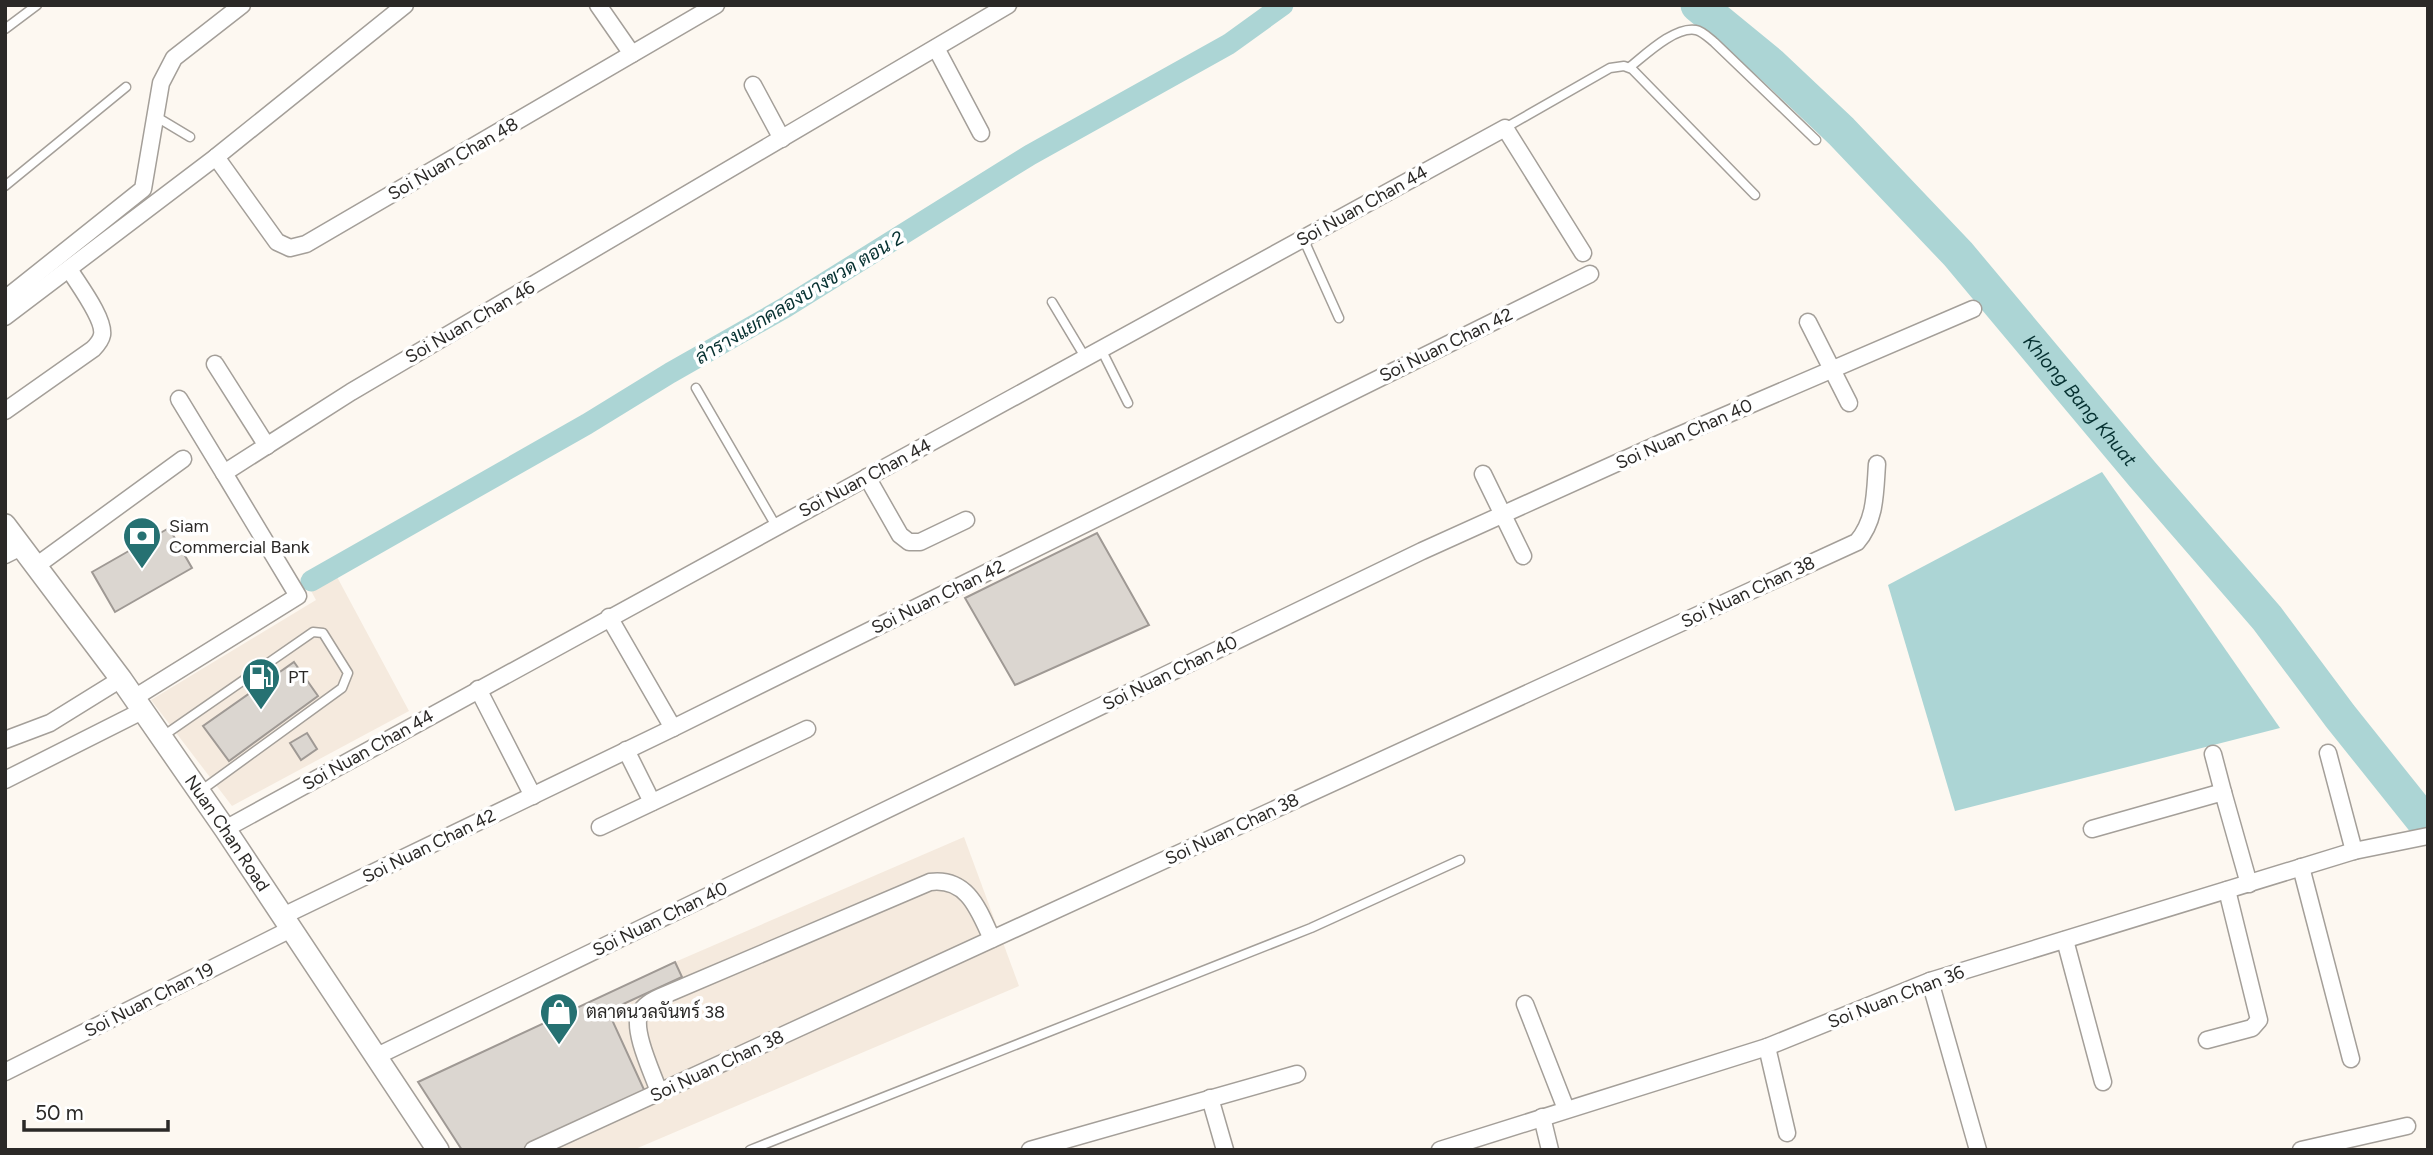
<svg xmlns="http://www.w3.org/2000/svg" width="2433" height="1155" viewBox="0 0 2433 1155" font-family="Figtree,Sarabun,sans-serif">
	<rect width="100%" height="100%" fill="#fdf8f1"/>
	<!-- built -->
	<g fill="#f5eade">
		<path d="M336,575L409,711L232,806L151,700L316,600L310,589Z"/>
		<path d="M964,837L1019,986L633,1150H462L418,1082L675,962Z"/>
	</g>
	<!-- water -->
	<path fill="#acd5d5" d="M2102,472L2280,728L1955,811L1888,585Z"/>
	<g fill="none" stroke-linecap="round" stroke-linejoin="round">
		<!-- canal -->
		<g stroke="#acd5d5" stroke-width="21">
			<path d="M311,581L587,424L670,373L786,307L1030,155L1229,44L1283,5"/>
			<path d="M2427,822L2428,821"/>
		</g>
		<!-- river -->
		<path stroke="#acd5d5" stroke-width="35" id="s1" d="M1698,5L1770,64L1841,131L1958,254L2143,475L2267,618L2340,716L2428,826"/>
	</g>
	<!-- building -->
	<g fill="#dbd6d0" stroke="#9f9994" stroke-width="2">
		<path d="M169,528L192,568L115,612L92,572Z"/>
		<path d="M1097,533L1149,625L1015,685L965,598Z"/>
		<path d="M294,662L318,696L229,761L203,726Z"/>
		<path d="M307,733L317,749L301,760L290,743Z"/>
		<path d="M675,962L682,977L608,1011L646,1094L525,1150H462L418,1082Z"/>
	</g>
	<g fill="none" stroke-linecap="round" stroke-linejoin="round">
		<defs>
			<g id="lane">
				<path d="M5,29L37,5"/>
				<path d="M1630,67C1645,55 1675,26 1696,30C1702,31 1709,38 1714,42L1816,140"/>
				<path d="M155,116L190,137"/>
				<path d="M1505,128L1610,68L1624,66L1632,69L1755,195"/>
				<path d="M5,186L126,87"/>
				<path d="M1303,238L1339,318"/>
				<path d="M1052,302L1085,357"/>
				<path d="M1101,349L1128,403"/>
				<path d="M696,388L776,526"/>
				<path d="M163,736L313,632L323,633L348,673L342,688L199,792"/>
				<path d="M750,1150L1311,928L1460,860"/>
			</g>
			<g id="street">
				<path d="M598,5L632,54"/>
				<path d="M936,48L981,133"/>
				<path d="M753,85L782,139"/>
				<path d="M216,157L277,242L290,248L306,244L716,5"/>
				<path d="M5,299L143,189L161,83L174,58L242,5"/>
				<path d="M5,317L216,157L405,5"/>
				<path d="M1808,322L1849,403"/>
				<path d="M215,364L267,446"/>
				<path d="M179,399L224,473"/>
				<path d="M5,411L93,349C97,345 101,340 102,335C105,319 78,284 69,269"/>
				<path d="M1483,474L1523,556"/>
				<path d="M867,477L900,535L909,542H920L966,520"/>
				<path d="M5,555L21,547"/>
				<path d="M36,566L183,459"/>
				<path d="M609,617L673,728"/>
				<path d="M478,689L533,796"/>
				<path d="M134,698L298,596L224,473L351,392L1008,5"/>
				<path d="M5,740L50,723L121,679"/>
				<path d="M626,750L652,802"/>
				<path d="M2328,753L2354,851"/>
				<path d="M2213,754L2223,792"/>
				<path d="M5,780L142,711"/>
				<path d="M600,827L807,729"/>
				<path d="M225,829L1505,128L1583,253"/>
				<path d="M2092,829L2223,792L2249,884"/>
				<path d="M2301,867L2351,1059"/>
				<path d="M285,915L673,728L1590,274"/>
				<path d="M2065,940L2103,1082"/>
				<path d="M1930,981L1978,1150"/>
				<path d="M1525,1004L1566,1109"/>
				<path d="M2207,1040L2252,1028L2259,1020L2227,890"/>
				<path d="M1767,1047L1787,1133"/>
				<path d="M377,1056L1422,551L1661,443L1973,309"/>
				<path d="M5,1072L293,928"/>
				<path d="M659,1092C653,1074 633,1033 639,1015C642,1006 651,1001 660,997L930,882C968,877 979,911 992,939"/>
				<path d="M1210,1098L1225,1150"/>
				<path d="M1542,1117L1550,1150"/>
				<path d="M533,1150L1857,542C1876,520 1875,492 1877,464"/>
				<path d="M1030,1150L1297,1074"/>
				<path d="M1440,1150L1767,1047L1930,981L2354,851L2428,836"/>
				<path d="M2301,1150L2407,1126"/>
			</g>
			<g id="secondary">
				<path id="s2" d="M5,525L121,679L225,829L438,1150"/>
			</g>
		</defs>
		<!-- lane casing -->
		<use href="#lane" stroke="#a49f99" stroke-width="11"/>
		<!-- street casing -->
		<use href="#street" stroke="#a49f99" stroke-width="19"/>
		<!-- secondary casing -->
		<use href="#secondary" stroke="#a49f99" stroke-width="24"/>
		<!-- lane -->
		<use href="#lane" stroke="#fff" stroke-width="8"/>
		<!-- street -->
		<use href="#street" stroke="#fff" stroke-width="16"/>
		<!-- secondary -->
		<use href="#secondary" stroke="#fff" stroke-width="21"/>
	</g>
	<!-- icons -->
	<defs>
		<symbol id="bank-pin" viewBox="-11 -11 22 30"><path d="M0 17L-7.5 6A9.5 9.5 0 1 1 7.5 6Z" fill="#267172" stroke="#fff"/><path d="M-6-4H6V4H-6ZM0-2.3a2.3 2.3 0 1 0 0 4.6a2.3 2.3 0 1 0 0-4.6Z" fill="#fff"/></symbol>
		<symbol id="fuel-pin" viewBox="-11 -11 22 30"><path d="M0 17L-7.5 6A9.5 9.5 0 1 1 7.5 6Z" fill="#267172" stroke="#fff"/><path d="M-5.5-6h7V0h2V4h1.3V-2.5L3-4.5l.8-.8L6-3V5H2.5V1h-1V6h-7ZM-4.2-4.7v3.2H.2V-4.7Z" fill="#fff"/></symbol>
		<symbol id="shop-pin" viewBox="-11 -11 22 30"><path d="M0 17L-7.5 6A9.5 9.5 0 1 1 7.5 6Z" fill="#267172" stroke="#fff"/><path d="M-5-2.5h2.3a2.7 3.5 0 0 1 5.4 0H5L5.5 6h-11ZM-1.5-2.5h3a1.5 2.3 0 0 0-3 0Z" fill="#fff"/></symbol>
	</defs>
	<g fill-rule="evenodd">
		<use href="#bank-pin" x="120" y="514" width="44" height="60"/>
		<use href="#fuel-pin" x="239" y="655" width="44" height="60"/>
		<use href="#shop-pin" x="537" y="990" width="44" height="60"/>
	</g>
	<g text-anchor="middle" stroke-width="7" stroke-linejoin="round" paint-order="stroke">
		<!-- street labels -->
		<g font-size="18" fill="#2b2927" stroke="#fff">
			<text transform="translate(453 159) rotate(-30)" y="6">Soi Nuan Chan 48</text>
			<text transform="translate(1362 206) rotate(-29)" y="6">Soi Nuan Chan 44</text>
			<text transform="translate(470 322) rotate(-30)" y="6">Soi Nuan Chan 46</text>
			<text transform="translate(1446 345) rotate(-26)" y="6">Soi Nuan Chan 42</text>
			<text transform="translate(1684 434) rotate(-24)" y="6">Soi Nuan Chan 40</text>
			<text transform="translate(865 478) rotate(-28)" y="6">Soi Nuan Chan 44</text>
			<text transform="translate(1748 592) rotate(-25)" y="6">Soi Nuan Chan 38</text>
			<text transform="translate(938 597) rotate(-26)" y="6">Soi Nuan Chan 42</text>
			<text transform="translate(1170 673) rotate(-26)" y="6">Soi Nuan Chan 40</text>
			<text transform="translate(368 750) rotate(-29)" y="6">Soi Nuan Chan 44</text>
			<text transform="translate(1232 829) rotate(-25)" y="6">Soi Nuan Chan 38</text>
			<text dy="6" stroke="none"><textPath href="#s2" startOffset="380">Nuan Chan Road</textPath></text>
			<text transform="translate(429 846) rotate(-26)" y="6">Soi Nuan Chan 42</text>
			<text transform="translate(660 919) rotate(-26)" y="6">Soi Nuan Chan 40</text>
			<text transform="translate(1896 997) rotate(-21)" y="6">Soi Nuan Chan 36</text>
			<text transform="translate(149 1000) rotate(-27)" y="6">Soi Nuan Chan 19</text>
			<text transform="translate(717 1066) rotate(-25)" y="6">Soi Nuan Chan 38</text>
		</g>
		<!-- poi labels -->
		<g font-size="18" fill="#2b2927" stroke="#fff" text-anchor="start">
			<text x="169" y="532">Siam<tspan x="169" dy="21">Commercial Bank</tspan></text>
			<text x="288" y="683">PT</text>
			<text x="586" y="1018">ตลาดนวลจันทร์ 38</text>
		</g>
		<!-- water labels -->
		<g font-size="19" font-style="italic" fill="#053030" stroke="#fff">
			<text transform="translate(799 297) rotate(-31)" y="7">ลำรางแยกคลองบางขวด ตอน 2</text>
			<text dy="7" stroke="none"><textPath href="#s1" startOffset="551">Khlong Bang Khuat</textPath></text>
		</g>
	</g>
	<!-- border -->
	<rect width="2433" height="1155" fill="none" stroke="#2b2927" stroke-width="14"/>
	<!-- scale -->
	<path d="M24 1120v10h144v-10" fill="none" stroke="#2b2927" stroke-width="3.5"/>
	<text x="35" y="1120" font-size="21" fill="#2b2927" stroke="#ffffff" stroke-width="5" paint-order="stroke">50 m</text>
</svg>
